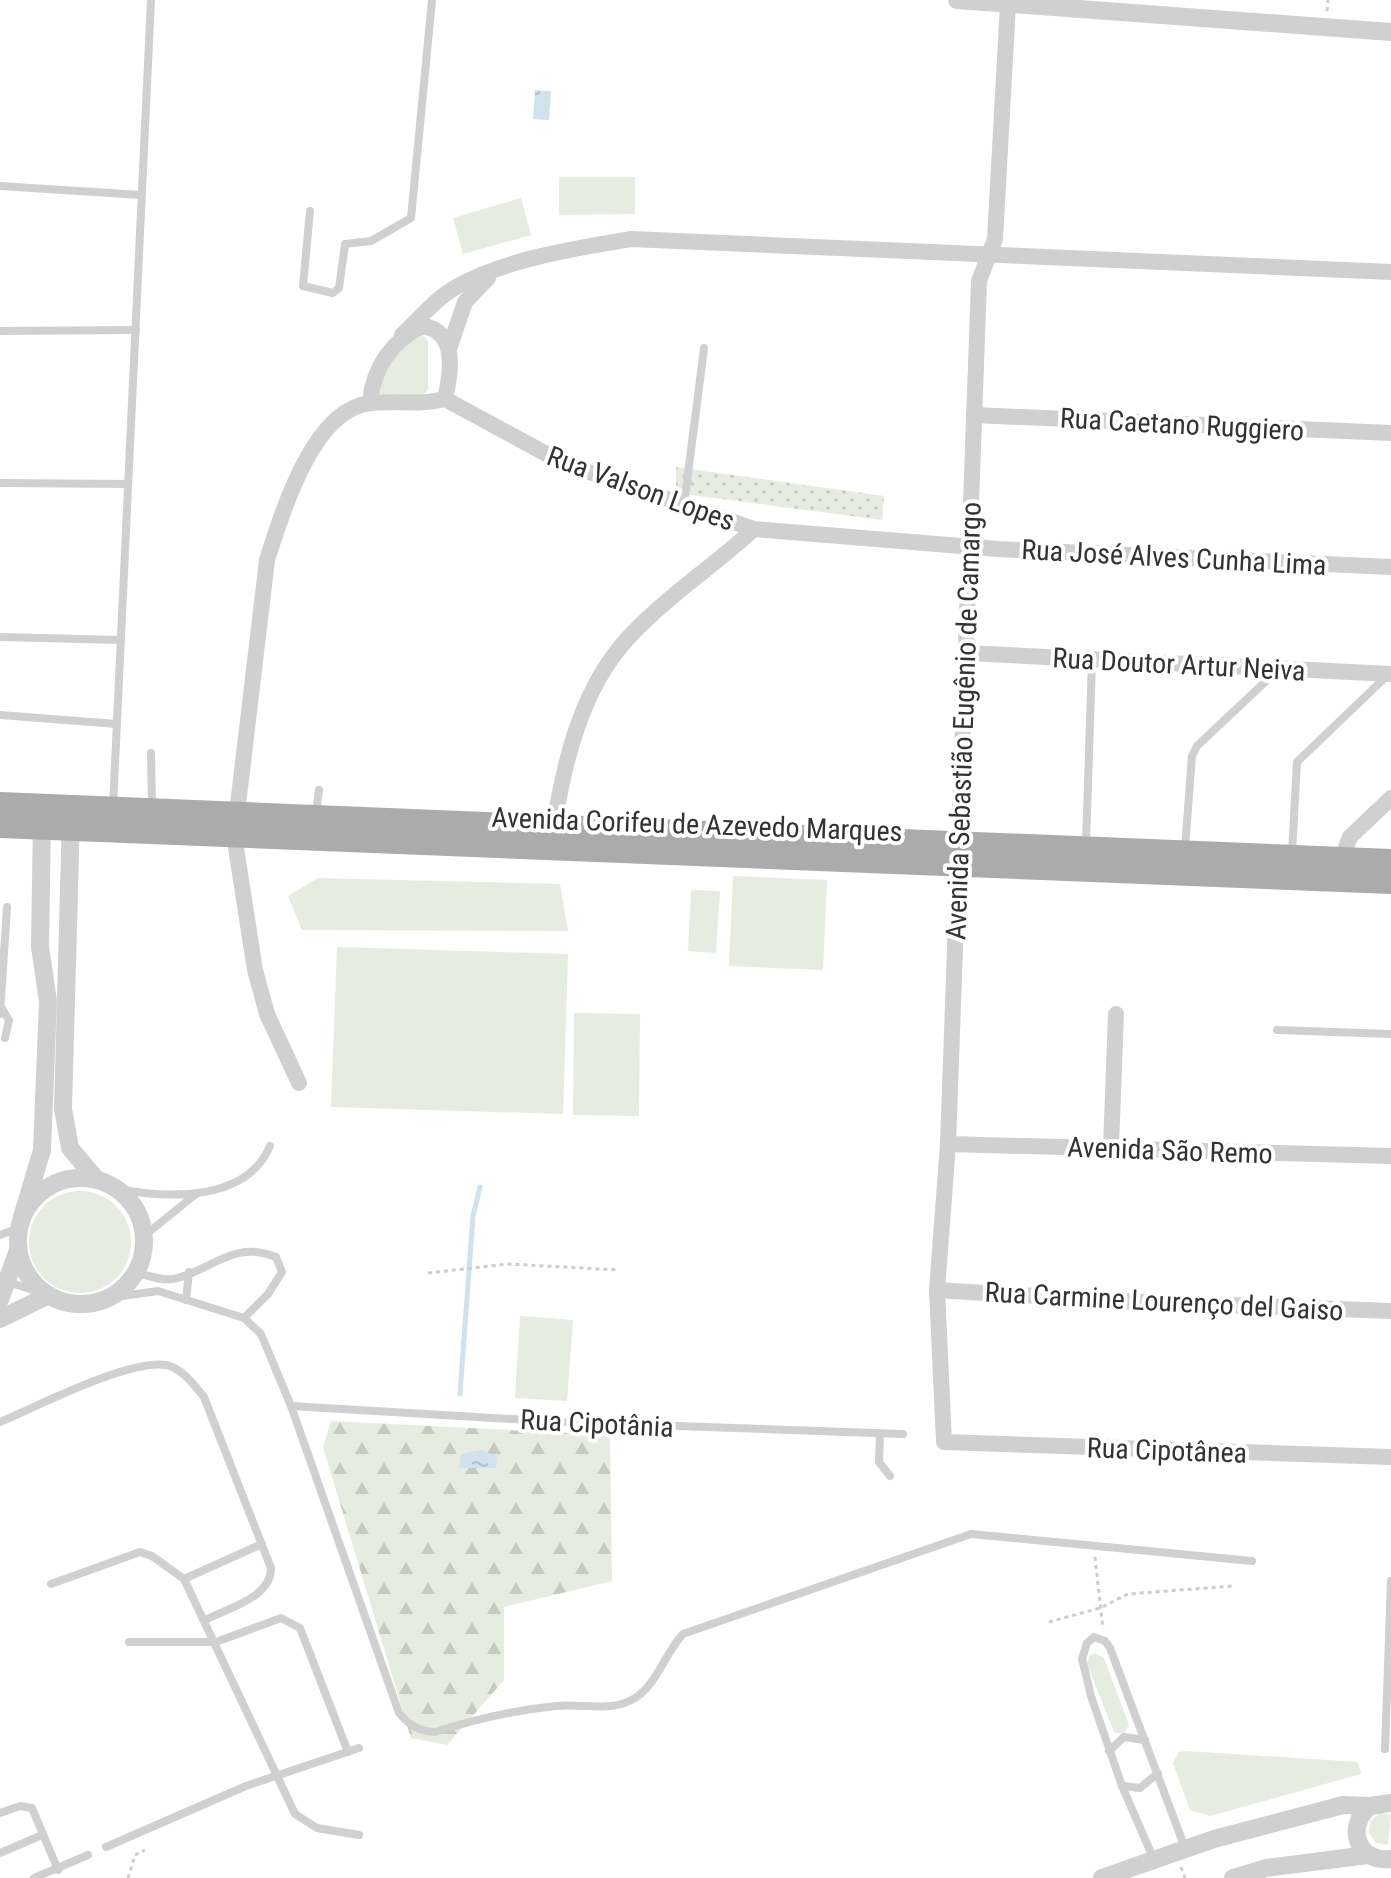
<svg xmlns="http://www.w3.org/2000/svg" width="1391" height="1878" viewBox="0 0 1391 1878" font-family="'Roboto Condensed',sans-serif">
	<defs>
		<pattern id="forest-firs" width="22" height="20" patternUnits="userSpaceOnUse" patternTransform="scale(2)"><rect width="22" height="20" fill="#e6ecdf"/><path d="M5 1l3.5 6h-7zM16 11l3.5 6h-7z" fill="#c6cbc0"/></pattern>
		<pattern id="garden-dots" width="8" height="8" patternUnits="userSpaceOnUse" patternTransform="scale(2)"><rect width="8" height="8" fill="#e6ecdf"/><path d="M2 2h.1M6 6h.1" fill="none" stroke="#c6cbc0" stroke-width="1.8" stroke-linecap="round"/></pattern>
		<pattern id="water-ripples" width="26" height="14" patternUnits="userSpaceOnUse" patternTransform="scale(2)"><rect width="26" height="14" fill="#cfe2ee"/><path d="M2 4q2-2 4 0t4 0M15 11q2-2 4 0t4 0" fill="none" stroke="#b2c2cd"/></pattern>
	</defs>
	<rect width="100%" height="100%" fill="#fff"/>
	<!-- green -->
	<g fill="#e6ecdf">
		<path d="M559,177H635V214L559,215Z"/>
		<path d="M521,198L531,235L463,254L453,218Z"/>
		<path d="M424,336L428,342V390L421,397L373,396C382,373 395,340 424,336Z"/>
		<path d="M733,876L827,880L823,970L729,966Z"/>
		<path d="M318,878L560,884L568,931L302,930L288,896Z"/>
		<path d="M691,890L720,891L716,953L688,951Z"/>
		<path d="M337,947L568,954L563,1114L331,1107Z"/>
		<path d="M574,1013L640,1014L639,1116L573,1115Z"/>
		<circle cx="80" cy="1242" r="51"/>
		<path d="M520,1316L573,1320L567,1401L515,1398Z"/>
		<path d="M1095,1653L1104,1658L1129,1725L1124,1734L1114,1732L1087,1664L1089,1656Z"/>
		<path d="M1186,1751L1358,1762L1361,1774L1210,1816L1190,1810L1173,1763L1179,1752Z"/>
		<path d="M1380,1813L1391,1815L1388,1845L1376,1843L1369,1833L1370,1821Z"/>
	</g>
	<!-- forest -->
	<path fill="url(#forest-firs)" d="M331,1421L610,1435L612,1581L504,1607V1680L447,1745L411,1738L323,1447Z"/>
	<!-- garden -->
	<path fill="url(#garden-dots)" d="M676,467L884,496L882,520L676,493Z"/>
	<!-- water -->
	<g fill="url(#water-ripples)">
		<path d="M535,90L551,91L549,120L533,119Z"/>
		<path d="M481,1450L497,1456L496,1468H459L461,1454Z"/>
	</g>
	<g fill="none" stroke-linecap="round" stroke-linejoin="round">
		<!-- stream -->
		<path stroke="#cfe2ee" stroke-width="5" d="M460,1394L473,1216L480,1187"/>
		<!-- path -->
		<g stroke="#cdcdcd" stroke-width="3" stroke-dasharray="4 4" stroke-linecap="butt">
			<path d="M1327,11L1328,0"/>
			<path d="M428,1273L508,1264L619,1270"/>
			<path d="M1095,1557L1103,1629"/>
			<path d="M1049,1622L1100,1608L1128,1594L1233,1586"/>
			<path d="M135,1855L145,1850"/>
			<path d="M1181,1867L1185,1878"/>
			<path d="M128,1878L135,1855"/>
		</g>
		<!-- service -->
		<g stroke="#d0d0d0" stroke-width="8">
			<path d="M0,186L141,195"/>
			<path d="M310,211L303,286L333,293L339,288L345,244L371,241L411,218L432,0"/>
			<path d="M0,331L136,330"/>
			<path d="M0,483L128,484"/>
			<path d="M684,505L704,348"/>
			<path d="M0,637L121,640"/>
			<path d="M0,715L117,724"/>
			<path d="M151,753L152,806"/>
			<path d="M113,806L151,0"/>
			<path d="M316,812L319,790"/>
			<path d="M1086,844L1092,661"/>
			<path d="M1185,848L1192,756L1197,746L1265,682L1268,668"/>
			<path d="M1292,853L1297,762L1389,674"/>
			<path d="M1,1007L9,1020L5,1038"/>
			<path d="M0,1014L7,907"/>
			<path d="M1277,1030L1391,1034"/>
			<path d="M118,1189C170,1199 247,1201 270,1146"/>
			<path d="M0,1235L19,1228"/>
			<path d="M144,1236L196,1194"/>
			<path d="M135,1272C146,1275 161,1281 173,1279C208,1273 233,1239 276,1257L282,1272L268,1294L244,1318"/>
			<path d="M5,1281L45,1294"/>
			<path d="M108,1298L158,1291L244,1318L261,1334L291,1406L399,1713C410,1726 418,1731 435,1732C473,1720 516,1710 556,1706C583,1703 612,1713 635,1698C658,1683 665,1653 683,1634L971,1534L1252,1561"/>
			<path d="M186,1300L189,1272"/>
			<path d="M291,1406L562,1422L903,1434"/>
			<path d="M0,1422C38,1406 129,1359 166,1365C182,1368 195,1386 204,1397L271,1568C271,1598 228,1608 205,1620"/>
			<path d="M880,1434L879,1462L890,1476"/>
			<path d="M184,1579L262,1544"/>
			<path d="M51,1584L140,1552L152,1556L184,1579L295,1814L317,1828L359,1835"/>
			<path d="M129,1642H216L281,1618L300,1628L348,1752"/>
			<path d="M1385,1749L1391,1581"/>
			<path d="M1109,1751L1124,1737L1145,1740"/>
			<path d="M1122,1786L1140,1788L1158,1773"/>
			<path d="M0,1813L20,1806L32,1808L58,1870"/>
			<path d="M106,1847L246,1786L359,1748"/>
			<path d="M0,1853L42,1835"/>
			<path d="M1154,1860L1122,1786L1091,1696L1082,1659L1087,1643L1094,1637L1105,1641L1110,1648L1185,1848"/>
			<path d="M34,1878L88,1855"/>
		</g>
		<!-- minor -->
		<g stroke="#d0d0d0" stroke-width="16">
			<path d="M1008,4L995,239L979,281L948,1144L937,1290L944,1442L1391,1457"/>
			<path d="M402,335C420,318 436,298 458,286C506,259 577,248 631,239L1391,272"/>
			<path d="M449,349L465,302L488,278"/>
			<path d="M445,399L563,463L754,529L998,549L1391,567"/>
			<path d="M370,402C373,368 392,340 423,326C458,331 451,374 445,399"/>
			<path d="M974,415L1391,433"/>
			<path d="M966,653L1391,674"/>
			<path d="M237,813L267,560C282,513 313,408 371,403C398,400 417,406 445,399"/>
			<path d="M554,827C564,761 582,687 629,637C666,597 714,566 754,529"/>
			<path d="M234,835L255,970L267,1014L299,1083"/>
			<path d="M1339,865L1350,837L1391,798"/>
			<path d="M948,1144L1391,1156"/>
			<path d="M1111,1147L1116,1014"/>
			<path d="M937,1290L1119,1301L1391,1311"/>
		</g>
		<!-- tertiary -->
		<g stroke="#d0d0d0" stroke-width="18">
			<path d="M957,0L1391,32"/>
			<path d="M71,817L63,1109L70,1148L96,1179"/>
			<circle cx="81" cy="1241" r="63"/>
			<path d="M22,1217L42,1150L48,1001L40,947L42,816"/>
			<path d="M0,1300L18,1250"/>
			<path d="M0,1319L49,1295"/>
			<path d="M1391,1803L1370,1806C1345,1826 1357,1863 1391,1859"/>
			<path d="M1102,1878L1214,1839L1343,1805L1370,1806"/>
			<path d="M1233,1878L1266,1868L1368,1855"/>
		</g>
		<!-- primary -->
		<g stroke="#ababab" stroke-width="24">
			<path d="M0,804L1391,861"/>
			<path d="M0,826L1391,882"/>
		</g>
	</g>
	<g text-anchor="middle" stroke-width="8" stroke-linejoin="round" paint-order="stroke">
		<!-- street labels -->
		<g font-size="28" fill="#333" stroke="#fff">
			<text transform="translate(1182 424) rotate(3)" y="10">Rua Caetano Ruggiero</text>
			<text transform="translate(641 488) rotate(20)" y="10">Rua Valson Lopes</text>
			<text transform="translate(1174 557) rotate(3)" y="10">Rua José Alves Cunha Lima</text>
			<text transform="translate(1179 664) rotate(3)" y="10">Rua Doutor Artur Neiva</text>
			<text transform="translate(963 721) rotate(-88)" y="10">Avenida Sebastião Eugênio de Camargo</text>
			<text transform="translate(697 824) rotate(2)" y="10">Avenida Corifeu de Azevedo Marques</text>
			<text transform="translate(1170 1150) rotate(2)" y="10">Avenida São Remo</text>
			<text transform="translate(1164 1301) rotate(3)" y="10">Rua Carmine Lourenço del Gaiso</text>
			<text transform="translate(597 1423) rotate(3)" y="10">Rua Cipotânia</text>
			<text transform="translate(1167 1450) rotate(2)" y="10">Rua Cipotânea</text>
		</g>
	</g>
</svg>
